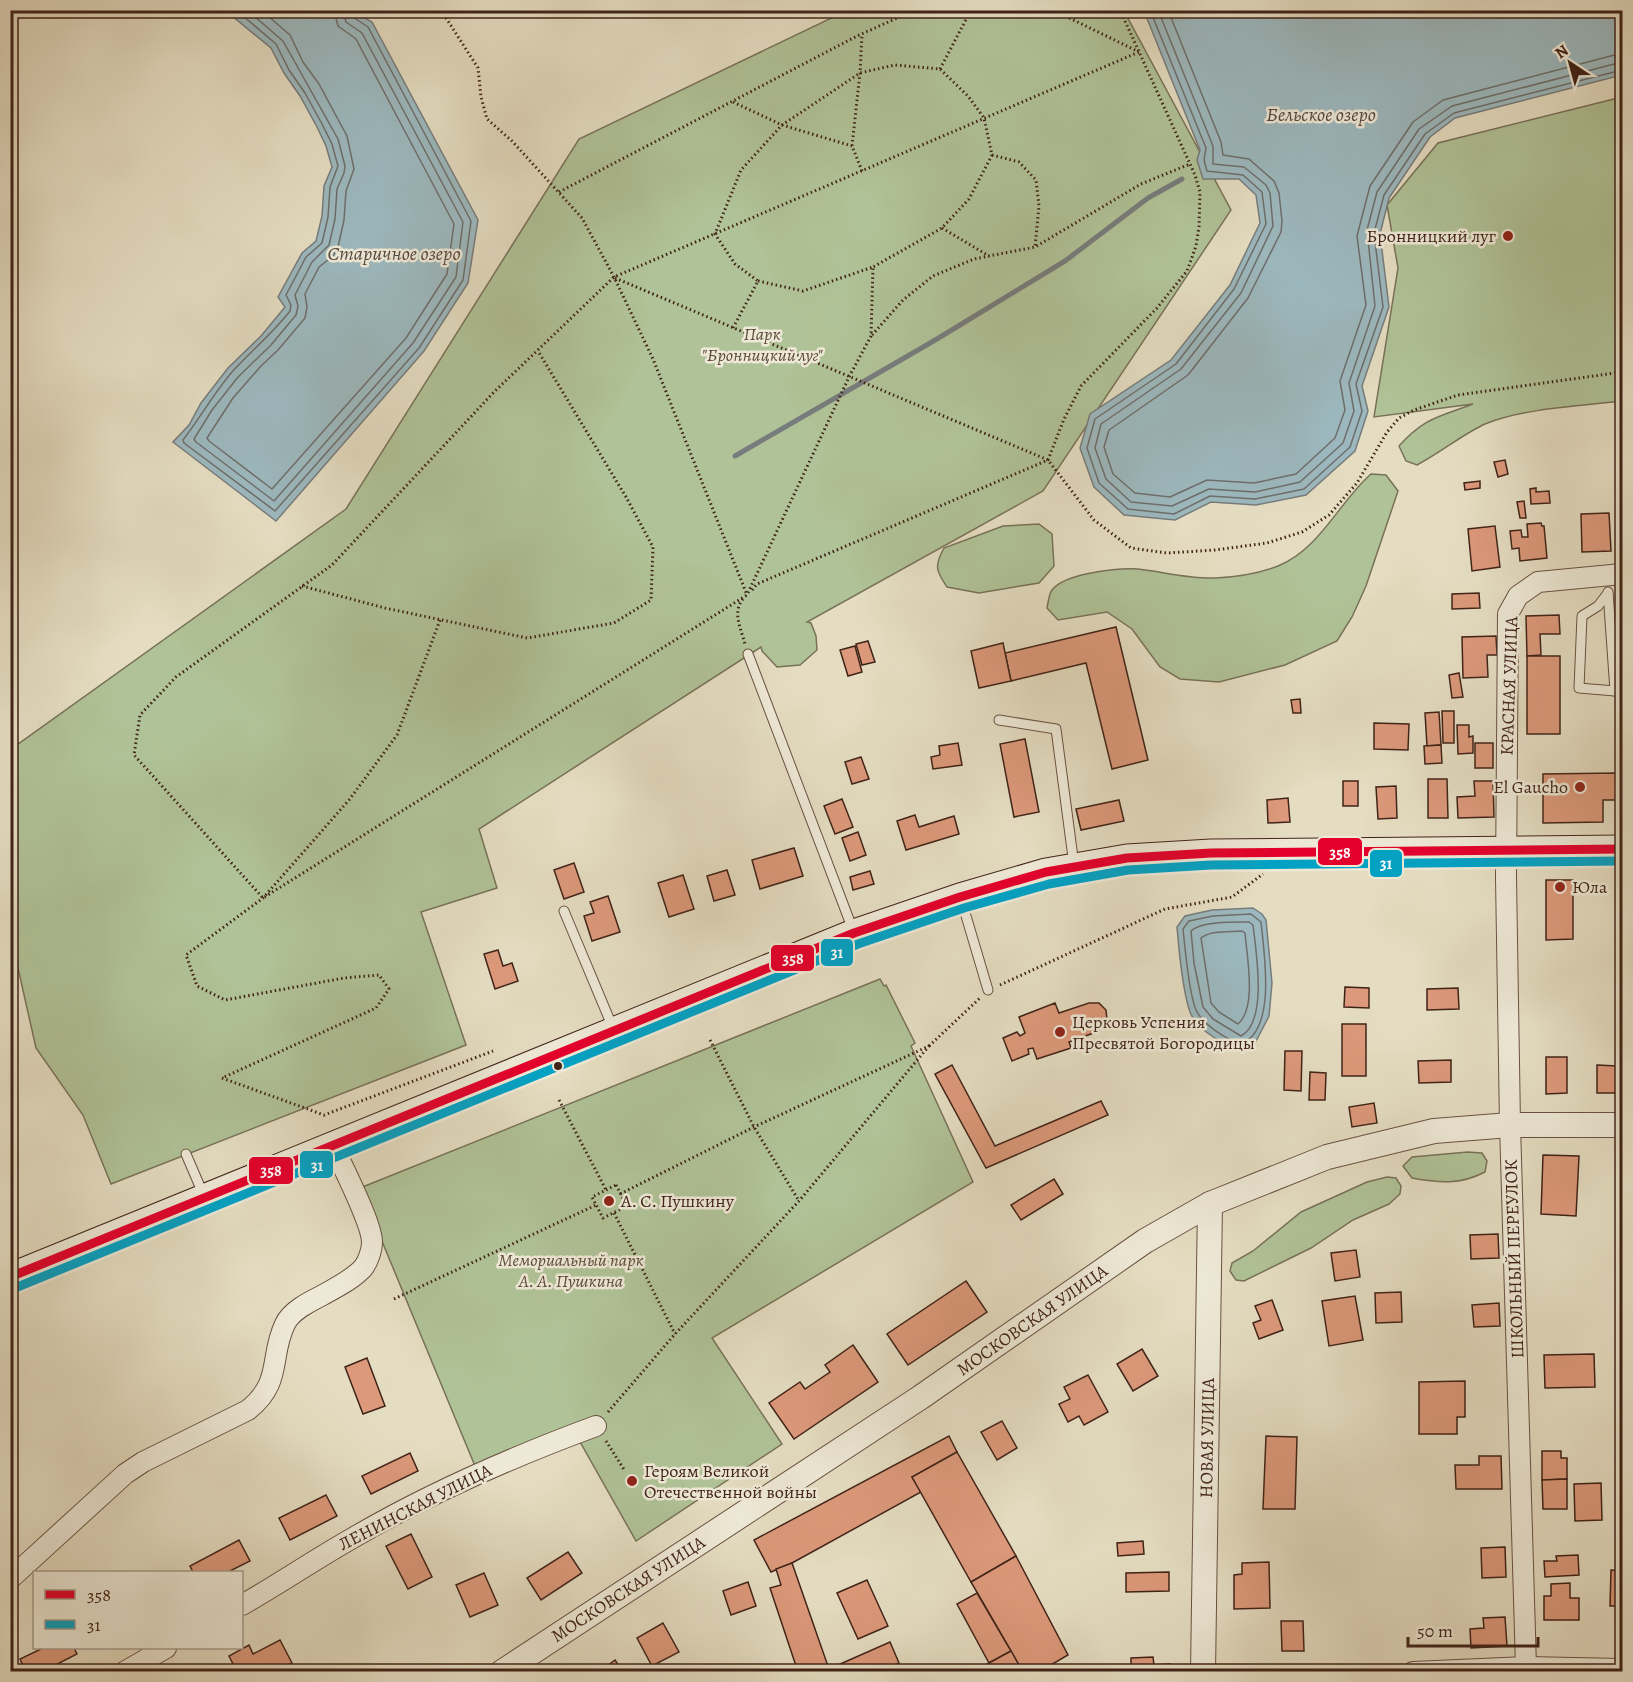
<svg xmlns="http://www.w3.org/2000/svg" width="1633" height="1682" viewBox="0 0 1633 1682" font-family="Alegreya,serif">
	<rect width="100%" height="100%" fill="#e5ddc2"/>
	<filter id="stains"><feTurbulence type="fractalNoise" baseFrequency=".00333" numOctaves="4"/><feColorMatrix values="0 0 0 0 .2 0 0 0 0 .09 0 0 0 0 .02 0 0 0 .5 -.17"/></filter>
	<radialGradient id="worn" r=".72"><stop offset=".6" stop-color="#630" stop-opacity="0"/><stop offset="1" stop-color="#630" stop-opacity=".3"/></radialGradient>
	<!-- green -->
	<g fill="#b0c297" stroke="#787258" stroke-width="1.5">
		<path d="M846,11H1124L1231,210L1043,491L807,622L811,623L816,636L817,650L800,665L777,667L762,651L761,647L479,829L497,888L421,912L466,1045L111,1184L83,1115L36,1048L11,937L10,750L346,509L579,139Z"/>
		<path d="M1622,97V401C1580,406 1525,408 1485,424C1463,434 1440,453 1417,465L1406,461L1399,446C1425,417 1439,417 1473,404L1374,417L1398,268L1387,205L1438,143Z"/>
		<path d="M1371,474L1386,475L1398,491L1366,586L1352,617L1337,641L1285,665L1219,682L1180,679L1160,667L1132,629L1107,612L1058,620L1047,608C1048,603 1049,594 1052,590C1065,573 1118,568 1138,569C1164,572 1189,579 1215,578C1235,577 1260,573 1278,566C1320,549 1339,502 1371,474Z"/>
		<path d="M1039,524L1052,534L1054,566L1039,583L979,593L947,587C936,571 934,566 944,548L1003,526Z"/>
		<path d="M880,979L884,986L886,985L915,1043L911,1046L973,1182L712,1338L782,1444L636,1541L571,1426L475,1466L360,1188Z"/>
		<path d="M1468,1152L1482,1153L1487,1161L1485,1172C1460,1185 1439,1183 1412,1178L1403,1166L1412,1157Z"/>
		<path d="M1387,1177L1396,1178L1401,1186L1400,1194L1389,1204L1353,1220L1311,1248L1244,1281L1236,1280L1230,1271L1232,1263L1253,1251L1301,1212L1367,1182Z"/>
	</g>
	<!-- water -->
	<g fill="#9cb8be" stroke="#777c7c" stroke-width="1.5">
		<path d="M226,11H352L372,22L478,220L468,283L424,351L276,521L173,442L189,425L201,403L228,368L261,336L285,307L278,297L302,253L316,241L322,216L324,186L332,167L326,146L317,127L300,96L284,73L271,48Z"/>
		<path d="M1144,11H1622V75L1455,118L1430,137L1389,198L1380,234L1389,307L1362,386L1368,411L1355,451L1306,495L1256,505L1211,502L1175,520L1124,515L1094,487L1080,448L1090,414L1171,360L1230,285L1260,223L1256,195L1239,179H1203L1197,160L1200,150Z"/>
		<path d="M1253,908L1262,914L1266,920L1272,983L1269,1016L1254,1045L1242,1051C1224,1045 1197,1030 1190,1012C1182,989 1179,951 1177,927L1185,916L1212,910Z"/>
	</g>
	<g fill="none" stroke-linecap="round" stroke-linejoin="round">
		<!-- shore -->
		<g stroke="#6e6e6b" stroke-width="1.5">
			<path d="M236,10L276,44L289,70L305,93L322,124L332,144L338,166L330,187L328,217L322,243L306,257L286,295L291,305L290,311C273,333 251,351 232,372C214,393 200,418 183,440L184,443L275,511L419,348L463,280L471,221L368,27L353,17L350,10"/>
			<path d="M247,10L283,41L338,139L345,166L344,173L337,189L335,219L329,245L312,262L295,295L298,306L296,315L271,345L238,377L212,410L194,439L196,442L274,501L413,343L456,277L463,222L362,33L346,22L343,10"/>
			<path d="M261,10L290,35L303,62L319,84L347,136L354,169L346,191L344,220L338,247L333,256L319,267L305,294L307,307L305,318L278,350L261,366L233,398L207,438L209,441L272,489L406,338L447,274L454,224L356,39L338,26L334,10"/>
			<path d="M1150,10L1206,148L1204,160L1207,171L1243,175L1262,192L1266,224L1234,289L1176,364L1095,419L1087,448L1099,483L1128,509L1174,514L1210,496L1255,499L1304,489L1350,447L1362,411L1356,384L1383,307L1374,233L1384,195L1425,134L1454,113L1622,70"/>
			<path d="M1158,10L1213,146V164L1244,167L1266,185L1270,193L1273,226L1241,293L1181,369L1101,424L1095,448L1106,479L1131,502L1172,506L1209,489L1255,492L1300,482L1343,443L1354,411L1349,383L1375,306L1367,230L1377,192L1419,129L1452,106L1622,62"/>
			<path d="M1168,10L1221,142L1223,155L1249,159L1274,181L1279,193L1282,221L1281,232L1248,298L1188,375L1109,430L1104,447L1113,474L1135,493L1170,497L1207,480L1254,483L1296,474L1335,438L1345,410L1340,381L1366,305L1357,236L1370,186L1413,122L1443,100L1622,53"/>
			<path d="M1251,914L1261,922C1264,953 1277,1030 1241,1044C1226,1039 1205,1026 1197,1012C1189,998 1185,947 1183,929L1189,921L1213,916Z"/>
			<path d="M1249,922L1253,925C1256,951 1268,1022 1241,1036L1213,1019L1203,1007L1194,963L1191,931C1201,921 1235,922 1249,922Z"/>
			<path d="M1242,931L1245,933C1247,957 1257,1008 1238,1024L1219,1012L1211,1003L1201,938C1211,930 1229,932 1242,931Z"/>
		</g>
		<!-- stream -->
		<path stroke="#777c7c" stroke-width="5" d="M735,456L937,339L1065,261L1148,198L1182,179"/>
	</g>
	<!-- building -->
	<g fill="#dc997b" stroke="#402318" stroke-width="1.5">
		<path d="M1505,460L1508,474L1498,477L1494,462Z"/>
		<path d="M1480,481V488L1465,490L1464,483Z"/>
		<path d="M1536,488V492L1549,491L1550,503L1531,504L1530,489Z"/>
		<path d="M1524,501L1526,518H1520L1517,502Z"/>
		<path d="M1609,513L1611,551L1582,552L1581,514Z"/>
		<path d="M1541,523L1542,526H1544L1547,558L1520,561L1519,548L1512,549L1510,531L1521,530L1522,537H1528L1527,524Z"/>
		<path d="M1495,526L1500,567L1472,571L1468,529Z"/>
		<path d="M1479,593L1480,608L1452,609V594Z"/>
		<path d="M1559,615L1560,634H1540L1541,655L1527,656L1526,616Z"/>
		<path d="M1116,627L1148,760L1112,769L1086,663L1011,681L1005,653Z"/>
		<path d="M1496,636L1497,655H1487L1488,677L1463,678L1462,637Z"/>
		<path d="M868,641L875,662L862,665L856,644Z"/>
		<path d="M1003,643L1011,681L979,688L971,651Z"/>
		<path d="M855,646L862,672L848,676L840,650Z"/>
		<rect x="1527" y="656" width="33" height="78"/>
		<path d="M1459,673L1463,697L1452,698L1449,675Z"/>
		<path d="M1300,699L1301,713H1293L1291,700Z"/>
		<path d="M1442,711H1454V743H1443Z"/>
		<path d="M1439,712L1441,745L1427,746L1425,713Z"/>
		<path d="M1374,723L1409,724L1408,750L1374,749Z"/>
		<path d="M1457,725H1469V737L1473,736V753L1458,754Z"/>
		<path d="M1025,739L1039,812L1014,817L1000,744Z"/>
		<path d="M958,743L962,765L933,769L931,757L940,755L939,746Z"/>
		<rect x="1475" y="743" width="18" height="25"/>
		<path d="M1441,745L1442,763L1425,764L1424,746Z"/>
		<path d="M861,757L869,779L852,784L845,762Z"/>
		<path d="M1616,773L1617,800H1603V822L1543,823V774Z"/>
		<path d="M1428,779H1447L1448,818H1428Z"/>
		<rect x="1343" y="781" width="15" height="25"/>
		<path d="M1474,781H1493L1494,817L1458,818L1457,797L1475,796Z"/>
		<path d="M1396,786L1397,818L1378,819L1376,787Z"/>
		<path d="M1288,798L1290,822L1268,823L1267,800Z"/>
		<path d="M842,799L853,827L835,834L824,806Z"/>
		<path d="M1119,800L1124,821L1081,830L1076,809Z"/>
		<path d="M915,815L919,827L954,816L959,834L906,850L897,821Z"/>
		<path d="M858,832L866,855L850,861L842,838Z"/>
		<path d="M794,848L803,876L760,889L752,860Z"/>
		<path d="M574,863L584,892L564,899L554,870Z"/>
		<path d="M727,870L735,895L714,901L707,876Z"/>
		<path d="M870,871L874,884L853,890L850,877Z"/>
		<path d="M683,875L694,909L669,917L658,883Z"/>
		<path d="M1546,880H1573V939L1546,940Z"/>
		<path d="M608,896L620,932L592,941L584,916L594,913L590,902Z"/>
		<path d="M498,950L503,966L512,963L518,981L495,989L484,954Z"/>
		<path d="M1345,987L1369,988V1008L1344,1007Z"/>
		<path d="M1458,988L1459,1009L1427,1010V989Z"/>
		<path d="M1055,1003L1059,1013L1089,1003H1099L1106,1010L1107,1020L1097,1027L1099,1031L1069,1042L1071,1048L1037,1059L1033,1048L1028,1049L1029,1054L1012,1061L1003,1038L1017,1032L1020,1036L1025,1033L1019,1017Z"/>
		<rect x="1342" y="1024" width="24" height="52"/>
		<path d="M1285,1051H1302L1301,1091L1284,1090Z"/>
		<path d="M1546,1057H1567V1093L1546,1094Z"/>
		<path d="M1451,1060V1082L1419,1083L1418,1061Z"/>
		<path d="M952,1065L995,1146L1101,1101L1108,1115L986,1168L935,1074Z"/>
		<path d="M1597,1065L1617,1066V1093H1597Z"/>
		<path d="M1310,1072L1326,1073L1325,1100H1309Z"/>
		<path d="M1374,1103L1377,1123L1352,1127L1349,1107Z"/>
		<path d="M1543,1155L1579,1156L1576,1216L1541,1214Z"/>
		<path d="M1054,1179L1063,1194L1021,1220L1011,1205Z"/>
		<path d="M1498,1234L1499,1258L1471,1259L1470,1235Z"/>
		<path d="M1356,1250L1360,1277L1335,1281L1331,1253Z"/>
		<path d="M966,1281L987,1312L908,1365L887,1334Z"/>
		<path d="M1401,1292L1402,1322L1376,1323L1375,1293Z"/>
		<path d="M1355,1296L1363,1340L1329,1346L1322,1301Z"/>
		<path d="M1272,1300L1283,1330L1259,1339L1253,1323L1261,1320L1255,1306Z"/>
		<path d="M1499,1303L1500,1326L1474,1327L1472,1305Z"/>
		<path d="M853,1345L878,1382L794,1439L769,1403L800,1382L805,1389L830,1372L825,1365Z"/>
		<path d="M1142,1349L1158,1376L1133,1391L1117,1364Z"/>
		<path d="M1594,1354L1595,1387L1545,1388L1544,1355Z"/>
		<path d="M367,1358L385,1406L363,1414L345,1367Z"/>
		<path d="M1088,1375L1108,1412L1084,1425L1079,1416L1068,1422L1059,1404L1070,1399L1064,1387Z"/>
		<path d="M1465,1381V1417H1457V1434H1419V1382Z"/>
		<path d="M1002,1421L1017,1448L997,1460L981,1432Z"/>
		<path d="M949,1436L957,1452L912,1477L921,1492L792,1563L771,1572L754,1540Z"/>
		<path d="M1266,1436L1297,1437L1295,1509H1263Z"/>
		<path d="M1542,1451H1561V1458H1567V1479L1542,1480Z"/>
		<path d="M957,1452L1016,1556L971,1582L912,1477Z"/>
		<path d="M410,1453L418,1471L371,1494L362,1476Z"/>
		<path d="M1479,1456H1501L1502,1489H1456L1455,1465H1479Z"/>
		<path d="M1567,1479V1509H1543L1542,1480Z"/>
		<path d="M1601,1483L1602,1520L1575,1521L1574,1484Z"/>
		<path d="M326,1495L337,1516L290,1540L279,1518Z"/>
		<path d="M411,1534L432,1577L408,1589L386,1546Z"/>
		<path d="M239,1540L250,1561L228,1572H193L190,1566Z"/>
		<path d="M1143,1541L1144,1554L1118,1556L1117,1543Z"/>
		<path d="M1505,1547L1506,1577L1482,1578L1481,1548Z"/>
		<path d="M568,1552L582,1573L541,1600L527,1578Z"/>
		<path d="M1578,1555L1579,1575L1545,1577L1544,1561H1557L1556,1556Z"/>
		<path d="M1016,1556L1068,1655L1039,1672H1023L971,1582Z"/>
		<path d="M1269,1562L1270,1608L1234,1609V1575L1242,1574V1563Z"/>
		<path d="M792,1563L829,1669L822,1672H798L770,1588L781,1585L776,1569Z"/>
		<path d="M1611,1570L1622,1571V1606H1610Z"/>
		<path d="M1169,1572V1591L1126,1592V1573Z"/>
		<path d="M484,1573L498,1605L470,1617L456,1585Z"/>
		<path d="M867,1580L888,1626L858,1639L837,1593Z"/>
		<path d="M748,1582L756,1606L731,1615L723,1591Z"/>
		<path d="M1570,1583V1598H1579V1620H1544V1596H1551V1584Z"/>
		<path d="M977,1593L1011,1651L989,1663L957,1604Z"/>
		<path d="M1505,1617L1507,1646L1471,1648L1470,1629L1484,1628L1483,1618Z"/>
		<path d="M1281,1621H1303L1304,1651H1282Z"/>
		<path d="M663,1623L679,1652L652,1666L637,1638Z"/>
		<path d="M280,1640L292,1663L276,1672H237L229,1656L249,1645L253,1654Z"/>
		<path d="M890,1642L899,1663L881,1672H830L829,1669Z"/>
		<path d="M43,1648H74L77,1654L42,1672H26L20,1659Z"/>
		<path d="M1011,1651L1023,1672H973L989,1663Z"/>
		<path d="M1153,1657L1154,1665L1170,1664V1672H1131V1658Z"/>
		<path d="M615,1660L623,1672H599Z"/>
	</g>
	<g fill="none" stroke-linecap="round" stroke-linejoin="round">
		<defs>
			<g id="service">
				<path d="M1608,592L1615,691L1622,692"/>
				<path d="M1608,593L1598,606L1582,616L1579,688L1615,691"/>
				<path d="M748,654L853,930"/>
				<path d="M999,720L1056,729L1074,865"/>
				<path d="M961,899L988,990"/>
				<path d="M564,911L613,1028"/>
				<path d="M186,1154L204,1196"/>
			</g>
			<g id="minor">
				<path d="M10,1579L125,1474L143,1462L248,1410C283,1382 269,1357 285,1324C291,1311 309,1302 321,1296C335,1288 352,1280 363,1268C368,1262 372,1250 372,1242C372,1223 342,1166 333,1145"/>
				<path d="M242,1605C279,1584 314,1560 351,1539C429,1493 512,1457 596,1426"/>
				<path d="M1526,1667L1510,1125L1506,877L1508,614L1518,596L1538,582L1622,574"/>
				<path d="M124,1672L166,1648"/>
				<path d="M1413,1672L1526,1667L1622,1669"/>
			</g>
			<g id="tertiary">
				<path d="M502,1672L921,1397L1145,1241L1210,1204L1327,1157L1434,1131L1510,1125H1622"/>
				<path d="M1203,1672L1210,1204"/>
			</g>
			<path id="secondary" d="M10,1277L854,933L960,897L1046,872L1127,858L1211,853L1622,849"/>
		</defs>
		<!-- service casing -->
		<use href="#service" stroke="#695242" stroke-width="11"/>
		<!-- minor casing -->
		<use href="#minor" stroke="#695242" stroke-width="22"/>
		<!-- tertiary casing -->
		<use href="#tertiary" stroke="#695242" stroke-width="26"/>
		<!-- secondary casing -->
		<use href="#secondary" stroke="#402318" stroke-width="29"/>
		<!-- path -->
		<g stroke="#402318" stroke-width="3" stroke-dasharray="1.5 3" stroke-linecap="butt">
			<path d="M441,10L478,68L481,97L487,119L512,141L582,218L614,277L653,359L747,595"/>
			<path d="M1053,10L1137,51"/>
			<path d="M940,69L971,10"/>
			<path d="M733,102L782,125L852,146"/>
			<path d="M992,155L1019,162L1036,180L1039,206L1035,247"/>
			<path d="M862,171L852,146L860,73L862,34"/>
			<path d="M559,192L857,36L915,10"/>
			<path d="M942,228L989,256"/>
			<path d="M615,278L1048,460L1094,520L1131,548L1167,553L1215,550L1267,543L1302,532L1329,515L1357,483L1387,432L1399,418L1414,410L1458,395L1622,372"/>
			<path d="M758,281L803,291L873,267L871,336L849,377L747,595L263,898L134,755L140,715L176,677L332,565L494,392L614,277L1139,52"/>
			<path d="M733,328L758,281L735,264L715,234L741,170L782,125L860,73L895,65L940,69L968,96L984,118L992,155L969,199L942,228L873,267"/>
			<path d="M872,335L903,300L933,276L974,259L1035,247L1141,184L1190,164"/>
			<path d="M302,586L385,608L527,638L614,623L651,600L653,547L626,497L538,351"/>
			<path d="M752,590L757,584L1048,460L1064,419L1081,386L1157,308L1187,271L1196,246L1199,227L1200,192L1195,175L1120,10"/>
			<path d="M743,599C732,612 741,629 745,644"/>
			<path d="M440,620L397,735L349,800L263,898L186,955L197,986L225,1000L344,978L379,975L389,989L376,1008L222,1078L324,1115L493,1051"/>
			<path d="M1000,985L1165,909L1232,897L1263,874"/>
			<path d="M710,1040L754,1127L799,1201"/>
			<path d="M929,1046L980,998"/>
			<path d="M559,1100L606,1190"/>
			<path d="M616,1185L627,1206L603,1218L592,1197Z"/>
			<path d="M614,1213L675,1334"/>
			<path d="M394,1299L596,1205"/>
			<path d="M608,1412L675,1334L799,1201L929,1046L754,1127L620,1194"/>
			<path d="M606,1441L625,1471"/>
		</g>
		<!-- service -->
		<use href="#service" stroke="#eee9d7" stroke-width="9"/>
		<!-- minor -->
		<use href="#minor" stroke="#eee9d7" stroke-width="20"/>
		<!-- tertiary -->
		<use href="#tertiary" stroke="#eee9d7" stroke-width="24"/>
		<!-- secondary -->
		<use href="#secondary" stroke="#eee9d7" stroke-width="27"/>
		<defs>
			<path id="bus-1" d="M10,1277L854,933L960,897L1046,872L1127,858L1211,853L1622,849"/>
			<path id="bus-2" d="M15,1288L858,944L964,908L1049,884L1128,870L1211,865L1622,861"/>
		</defs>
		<!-- bus-1 casing -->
		<use href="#bus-1" stroke="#eee9d7" stroke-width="14"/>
		<!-- bus-2 casing -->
		<use href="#bus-2" stroke="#eee9d7" stroke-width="14"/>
		<!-- bus-1 -->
		<use href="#bus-1" stroke="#e4002b" stroke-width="9"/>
		<!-- bus-2 -->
		<use href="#bus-2" stroke="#03a2c5" stroke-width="9"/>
	</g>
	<!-- markers -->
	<g fill="#8f2418" stroke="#eee9d7" stroke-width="2">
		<circle cx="1508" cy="236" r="6"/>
		<circle cx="1580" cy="787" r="6"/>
		<circle cx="1560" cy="887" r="6"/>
		<circle cx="1060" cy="1032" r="6"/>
		<circle cx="609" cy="1201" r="6"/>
		<circle cx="632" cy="1481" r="6"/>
	</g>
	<circle fill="#402318" stroke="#eee9d7" stroke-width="2" cx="558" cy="1066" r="5"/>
	<g text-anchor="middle" stroke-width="5" stroke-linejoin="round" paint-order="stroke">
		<!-- poi labels -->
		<g font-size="18" fill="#402318" stroke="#eee9d7" text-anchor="start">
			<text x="1496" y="242" text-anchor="end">Бронницкий луг</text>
			<text x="1568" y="793" text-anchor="end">El Gaucho</text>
			<text x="1572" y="893">Юла</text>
			<text x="1072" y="1028">Церковь Успения<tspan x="1072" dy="21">Пресвятой Богородицы</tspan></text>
			<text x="621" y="1207">А. С. Пушкину</text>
			<text x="644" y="1477">Героям Великой<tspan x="644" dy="21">Отечественной войны</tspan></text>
		</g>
		<!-- park labels -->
		<g font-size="18" font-style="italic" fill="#5c4b38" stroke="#eee9d7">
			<text x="762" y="340">Парк<tspan x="762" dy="21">"Бронницкий луг"</tspan></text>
			<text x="571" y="1266">Мемориальный парк<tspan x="571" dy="21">А. А. Пушкина</tspan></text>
		</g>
		<!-- street labels -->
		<g font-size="18" fill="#402318" stroke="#eee9d7">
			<text transform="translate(1509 686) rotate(-88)" y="6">КРАСНАЯ УЛИЦА</text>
			<text transform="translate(1514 1259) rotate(-92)" y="6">ШКОЛЬНЫЙ ПЕРЕУЛОК</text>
			<text transform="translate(1032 1320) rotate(-35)" y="6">МОСКОВСКАЯ УЛИЦА</text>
			<text transform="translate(1207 1438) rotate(-89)" y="6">НОВАЯ УЛИЦА</text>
			<text transform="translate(415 1507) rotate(-27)" y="6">ЛЕНИНСКАЯ УЛИЦА</text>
			<text transform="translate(628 1589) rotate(-33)" y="6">МОСКОВСКАЯ УЛИЦА</text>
		</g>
		<!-- water labels -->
		<g font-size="20" font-style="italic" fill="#574842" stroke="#eee9d7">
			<text x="1321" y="121">Бельское озеро</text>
			<text x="394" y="260">Старичное озеро</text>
		</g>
	</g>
	<g stroke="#eee9d7" stroke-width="2">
		<rect x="1317" y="837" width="46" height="29" rx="6" fill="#e4002b"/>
		<rect x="1369" y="849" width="34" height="29" rx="6" fill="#03a2c5"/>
		<rect x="820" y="938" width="34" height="29" rx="6" fill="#03a2c5"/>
		<rect x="770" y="944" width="45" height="28" rx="6" fill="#e4002b"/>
		<rect x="299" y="1150" width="35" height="29" rx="6" fill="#03a2c5"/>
		<rect x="248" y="1156" width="46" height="29" rx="6" fill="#e4002b"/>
	</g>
	<g font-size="16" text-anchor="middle" font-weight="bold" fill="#fff">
		<text x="1340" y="858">358</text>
		<text x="1386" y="869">31</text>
		<text x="837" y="958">31</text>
		<text x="793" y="964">358</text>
		<text x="317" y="1171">31</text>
		<text x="271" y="1176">358</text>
	</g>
	<!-- margin -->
	<rect width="1633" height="1682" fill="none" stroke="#e5ddc2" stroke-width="36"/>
	<rect x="12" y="12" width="1609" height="1658" fill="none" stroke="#402318" stroke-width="3"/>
	<rect x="18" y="18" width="1597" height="1646" fill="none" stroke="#402318" stroke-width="1.5"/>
	<!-- legend -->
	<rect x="33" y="1571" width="210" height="78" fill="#eee9d7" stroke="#a89a8b" stroke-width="1.5"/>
	<rect x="45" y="1590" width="30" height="9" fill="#e4002b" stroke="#a89a8b" stroke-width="1.5"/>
	<text x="87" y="1601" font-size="18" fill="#402318">358</text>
	<rect x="45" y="1620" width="30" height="9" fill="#03a2c5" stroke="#a89a8b" stroke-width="1.5"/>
	<text x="87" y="1631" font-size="18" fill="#402318">31</text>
	<!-- north arrow -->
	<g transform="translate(1570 63) rotate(324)" stroke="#eee9d7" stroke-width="4.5" paint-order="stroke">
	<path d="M0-4.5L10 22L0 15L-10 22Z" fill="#402318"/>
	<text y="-9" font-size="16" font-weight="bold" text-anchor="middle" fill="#402318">N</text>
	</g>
	<!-- scale -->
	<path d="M1408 1637v9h130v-9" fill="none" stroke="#402318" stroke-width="3"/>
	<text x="1417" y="1637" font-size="18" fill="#402318" stroke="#eee9d7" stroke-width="4.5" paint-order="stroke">50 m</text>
	<rect width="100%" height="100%" filter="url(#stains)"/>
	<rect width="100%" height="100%" fill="url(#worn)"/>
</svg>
